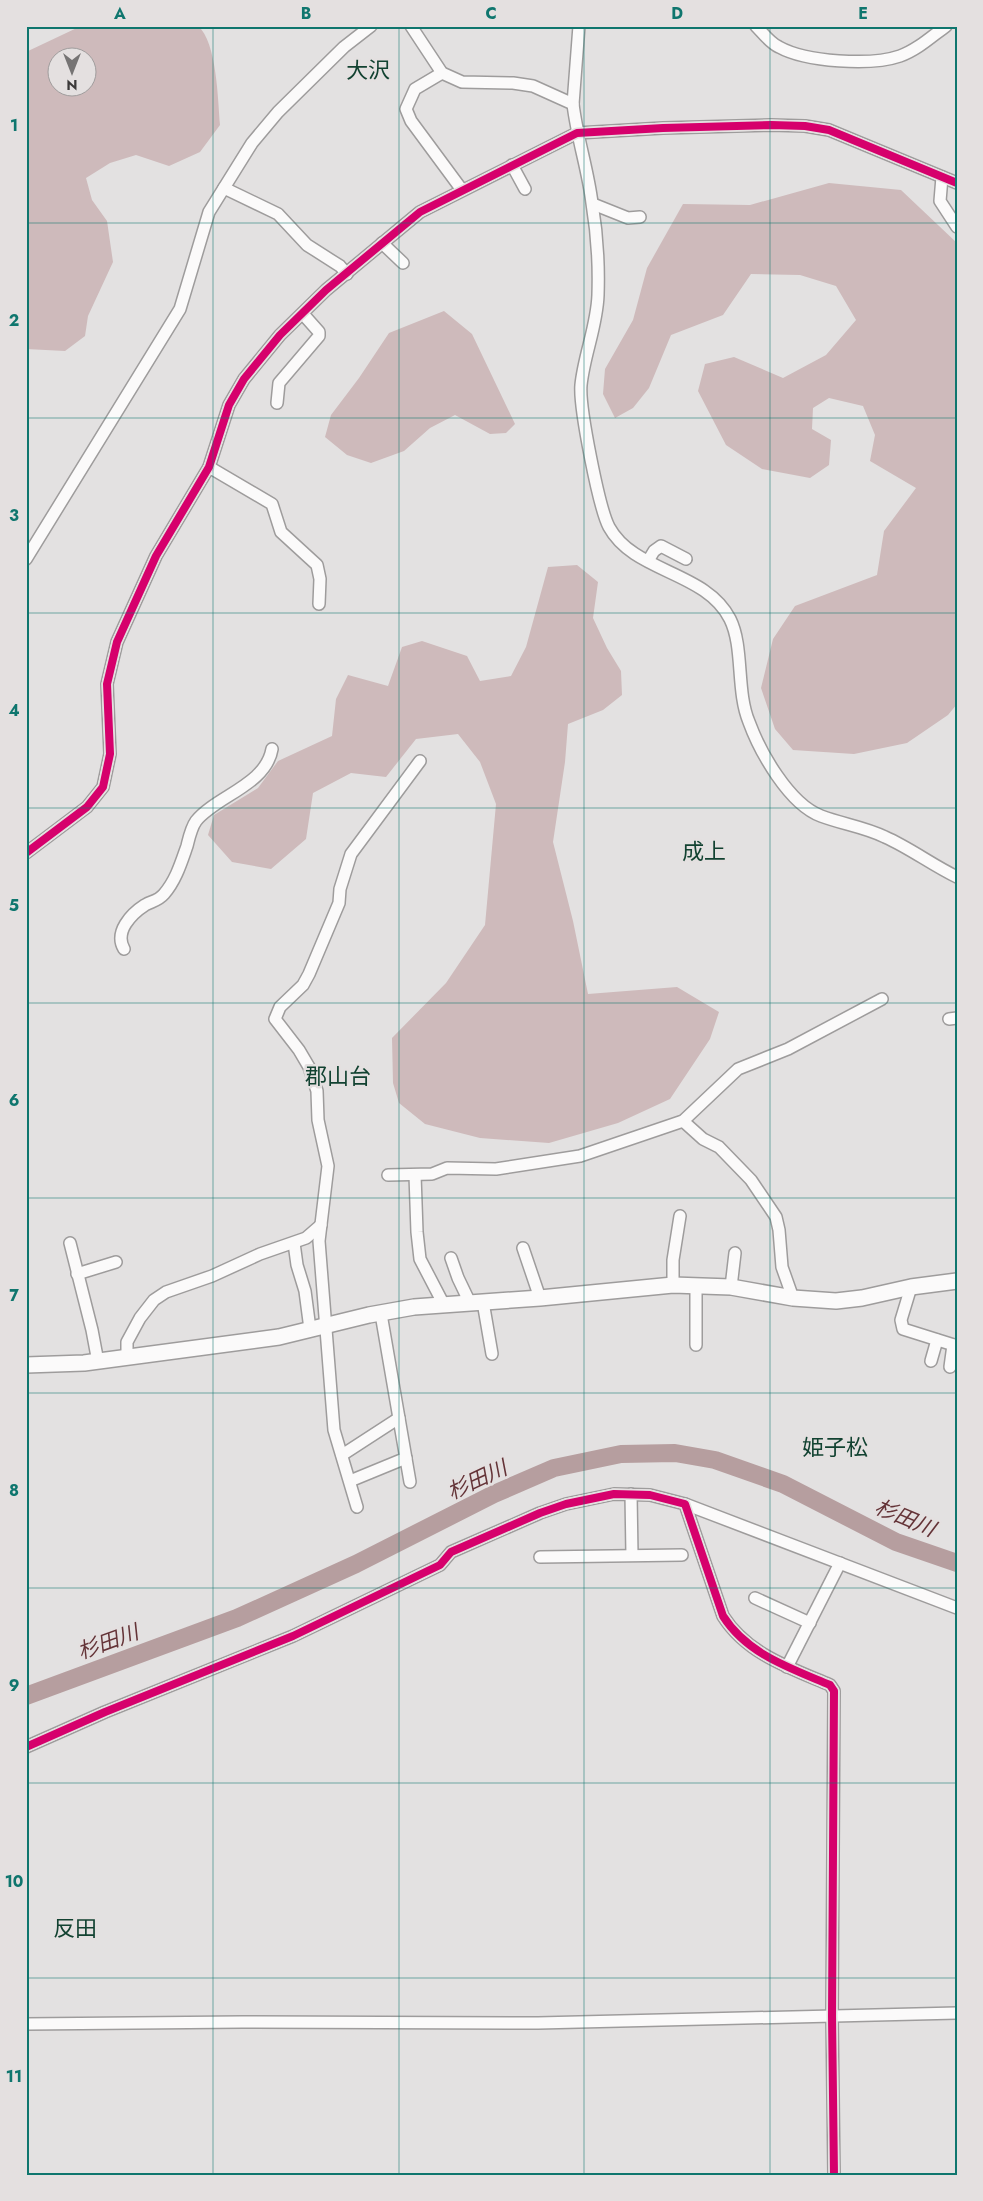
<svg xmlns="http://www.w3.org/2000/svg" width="983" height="2201" viewBox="0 0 983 2201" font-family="Jost,'Noto Sans JP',sans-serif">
	<rect width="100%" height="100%" fill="#e3e1e1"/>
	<!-- forest -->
	<g fill="#cebabb" fill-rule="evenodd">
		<path d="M81,26H198C217,42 218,101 220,125L200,152L169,166L136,155L110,163L86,178L92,200L107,221L113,262L88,316L85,336L65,351L26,349V52ZM58,58H88V88H58Z"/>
		<path d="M829,183L901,190L957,243V704L948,715L907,743L854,754L793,750L775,729L761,688L773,639L795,606L877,575L884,531L916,488L870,461L875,435L863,406L829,398L813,408L812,429L831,440L829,465L810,478L762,469L726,445L698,391L705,364L734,357L783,378L826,355L856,320L836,286L800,275L751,274L723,315L671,335L649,388L633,408L615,418L603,394L605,369L633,320L647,268L683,204L750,205Z"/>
		<path d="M444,311L472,334L515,424L506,433L490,434L455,415L430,428L404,451L371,463L347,455L325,437L331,415L359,378L389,333Z"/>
		<path d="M577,565L598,582L593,618L607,648L621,671L622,695L603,710L568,724L565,762L553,842L573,921L588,994L677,987L719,1012L710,1039L670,1099L618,1123L549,1143L480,1138L425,1124L399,1103L393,1083L392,1038L446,983L485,925L496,804L480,762L458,734L416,739L386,777L351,773L313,793L306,839L271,869L232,862L208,835L214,815L258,788L278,761L332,736L336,699L348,675L388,686L402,647L422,641L467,656L480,681L511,676L526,647L548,567Z"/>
	</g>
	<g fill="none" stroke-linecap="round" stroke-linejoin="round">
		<!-- river -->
		<path stroke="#b69e9f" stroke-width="18" d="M26,1696L237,1618L356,1564L494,1494L554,1468L621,1454L675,1453L715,1460L783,1484L896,1542L957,1563"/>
		<defs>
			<g id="street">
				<path d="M411,26L442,73L462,82L513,83L533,86L573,104C577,138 588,170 592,203C597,233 599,265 598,295C597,326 584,355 581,385C579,407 599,508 609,527C634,573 706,571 730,619C744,647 736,691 749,722C760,752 789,804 821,816C842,824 865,827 885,837C910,848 932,865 957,877"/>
				<path d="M756,26C763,33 770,43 779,47C806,62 871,66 900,56C917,50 931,37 946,26"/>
				<path d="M442,73L415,89L406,109L411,121L462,190"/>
				<path d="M573,104L579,26"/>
				<path d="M512,165L525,189"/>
				<path d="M942,177L940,201L957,227"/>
				<path d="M224,188L278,214L307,245L340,266L347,274"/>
				<path d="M593,204L628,218L640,217"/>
				<path d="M382,243L403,263"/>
				<path d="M277,403L279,383L319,336V332L303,314"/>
				<path d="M209,467L272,504L281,532L317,565L320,579L319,604"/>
				<path d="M26,559L180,309L209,212L252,143L278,112L344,47L371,26"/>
				<path d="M648,561L654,551L661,546L686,559"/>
				<path d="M26,853L87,807L103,787L110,754L107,684L117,642L156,556L209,467L229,405L244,379L280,335L326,290L420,212L577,133L663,128L771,125L805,126L829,130L957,183"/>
				<path d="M124,949C114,932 131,914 145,905C152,901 158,901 164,894C176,880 181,863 187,846C189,838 191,828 196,821C216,796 266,785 272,749"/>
				<path d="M949,1019L957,1018"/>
				<path d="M683,1121L703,1139L719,1147L751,1180L776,1217L779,1230L782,1267L793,1298"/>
				<path d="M388,1175L432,1174L447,1168L496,1169L580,1156L683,1121L738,1069L788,1049L882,999"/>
				<path d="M415,1175L417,1232L420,1259L444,1305"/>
				<path d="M70,1243L92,1330L98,1362"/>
				<path d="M294,1243L297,1265L305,1291L310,1329"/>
				<path d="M523,1248L540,1298"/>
				<path d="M451,1258L458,1278L470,1303"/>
				<path d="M77,1274L116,1262"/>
				<path d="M673,1285V1260L680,1216"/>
				<path d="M696,1286V1345"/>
				<path d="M731,1287L735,1253"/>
				<path d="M911,1287L901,1320L903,1329L957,1346"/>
				<path d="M483,1302L492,1354"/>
				<path d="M381,1314L410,1482"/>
				<path d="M127,1358V1342L140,1318L154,1300L166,1292L212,1276L260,1254L306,1238L321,1225"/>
				<path d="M931,1361L937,1340"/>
				<path d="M950,1367L953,1345"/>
				<path d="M342,1455L399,1418"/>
				<path d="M350,1481L406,1458"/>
				<path d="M631,1494L632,1555"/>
				<path d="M685,1504L957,1608"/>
				<path d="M357,1507L334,1430L319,1241L328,1166L318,1120L317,1091L309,1067L299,1050L275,1019L280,1007L303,985L309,974L339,903L340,889L351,854L420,761"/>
				<path d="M540,1557L682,1555"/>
				<path d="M755,1598L810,1623"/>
				<path d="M787,1667L840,1563"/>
				<path d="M26,1747L105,1712L293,1636L440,1565L451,1552L540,1513L566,1504L614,1494L650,1495L685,1504L723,1616C747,1654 790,1668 830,1685L834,1691L832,2016L834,2175"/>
				<path d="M26,2024L242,2022L538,2023L957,2013"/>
			</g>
			<path id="secondary" d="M26,1365L84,1363L279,1337L369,1315L414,1307L540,1298L673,1285L731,1287L793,1298L836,1301L862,1298L911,1287L957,1281"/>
		</defs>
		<!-- street casing -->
		<use href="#street" stroke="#9e9c9c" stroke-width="14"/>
		<!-- secondary casing -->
		<use href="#secondary" stroke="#9e9c9c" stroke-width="18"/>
		<!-- street -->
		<use href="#street" stroke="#fbfafa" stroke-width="11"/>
		<!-- secondary -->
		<use href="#secondary" stroke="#fbfafa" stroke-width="15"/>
		<defs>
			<g id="cycleway">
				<path d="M26,853L87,807L103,787L110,754L107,684L117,642L156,556L209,467L229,405L244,379L280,335L326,290L420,212L577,133L663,128L771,125L805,126L829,130L957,183"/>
				<path d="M26,1747L105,1712L293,1636L440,1565L451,1552L540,1513L566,1504L614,1494L650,1495L685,1504L723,1616C747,1654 790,1668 830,1685L834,1691L832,2016L834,2175"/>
			</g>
		</defs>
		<!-- cycleway casing -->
		<use href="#cycleway" stroke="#e4e0e0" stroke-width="11"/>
		<!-- cycleway -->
		<use href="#cycleway" stroke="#d6006c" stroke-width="8"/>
	</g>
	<!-- grid -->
	<path fill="none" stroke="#0f766e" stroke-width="1" stroke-opacity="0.55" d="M213,26V2175M399,26V2175M584,26V2175M770,26V2175M26,223H957M26,418H957M26,613H957M26,808H957M26,1003H957M26,1198H957M26,1393H957M26,1588H957M26,1783H957M26,1978H957"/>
	<g text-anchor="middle" stroke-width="5" stroke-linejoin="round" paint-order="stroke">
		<!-- water labels -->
		<g font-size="21" font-style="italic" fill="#643337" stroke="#e4e0e0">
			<text transform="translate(477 1480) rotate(-25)" y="7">杉田川</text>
			<text transform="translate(905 1518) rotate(23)" y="7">杉田川</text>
			<text transform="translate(108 1642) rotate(-20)" y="7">杉田川</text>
		</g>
		<!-- quarter labels -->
		<g font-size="22" fill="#124231" stroke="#e4e0e0">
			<text x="368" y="78">大沢</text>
			<text x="704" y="859">成上</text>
			<text x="338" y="1084">郡山台</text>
			<text x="835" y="1455">姫子松</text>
			<text x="75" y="1936">反田</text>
		</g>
	</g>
	<!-- border -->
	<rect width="983" height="2201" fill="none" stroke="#e4e0e0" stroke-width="55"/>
	<!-- north arrow -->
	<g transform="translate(72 72) rotate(180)"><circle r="24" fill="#e4e0e0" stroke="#a09d9d"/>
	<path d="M0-4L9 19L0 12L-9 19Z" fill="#767474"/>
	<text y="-8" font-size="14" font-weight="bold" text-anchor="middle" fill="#3b3939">N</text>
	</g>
	<rect x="28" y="28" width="928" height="2146" fill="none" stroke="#0f766e" stroke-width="2"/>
	<g font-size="16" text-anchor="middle" font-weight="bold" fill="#0f766e">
		<text x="120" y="19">A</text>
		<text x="306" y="19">B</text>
		<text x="491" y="19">C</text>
		<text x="677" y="19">D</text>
		<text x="863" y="19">E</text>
		<text x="14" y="131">1</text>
		<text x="14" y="326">2</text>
		<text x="14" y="521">3</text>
		<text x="14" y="716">4</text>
		<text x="14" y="911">5</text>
		<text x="14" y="1106">6</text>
		<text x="14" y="1301">7</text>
		<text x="14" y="1496">8</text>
		<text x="14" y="1691">9</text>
		<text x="14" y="1887">10</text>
		<text x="14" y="2082">11</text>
	</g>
</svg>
